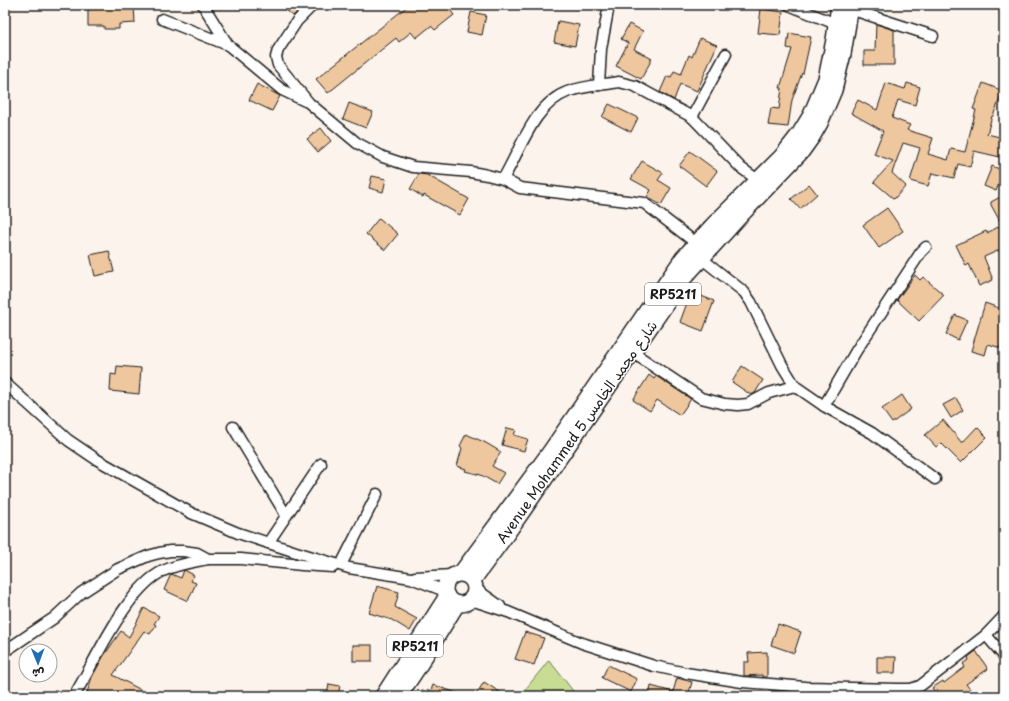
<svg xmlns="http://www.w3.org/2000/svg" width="1009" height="701" viewBox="0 0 1009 701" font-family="'Playpen Sans','Playpen Sans Arabic',sans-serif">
	<rect width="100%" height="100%" fill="#fcf4ec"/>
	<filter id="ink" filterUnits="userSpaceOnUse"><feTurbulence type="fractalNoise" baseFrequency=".025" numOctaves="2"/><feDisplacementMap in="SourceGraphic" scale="8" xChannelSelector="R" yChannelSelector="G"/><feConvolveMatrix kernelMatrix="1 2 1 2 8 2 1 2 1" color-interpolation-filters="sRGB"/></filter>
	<g filter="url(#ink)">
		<!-- green -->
		<path fill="#c7dd93" stroke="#727c58" d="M549,660L577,696H520Z"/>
		<!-- building -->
		<g fill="#efc79f" stroke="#1c1c1c">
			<path d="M88,5H134L135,23L119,24V29H104V26H88Z"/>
			<path d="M280,5H304L293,16Z"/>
			<path d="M409,5H446L454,15L435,30L431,26L416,38L411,32L399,42L396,38L328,93L316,79Z"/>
			<path d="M761,9L783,12L780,35L758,33Z"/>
			<path d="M471,12L486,15L482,35L467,32Z"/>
			<path d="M558,21L579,25L575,46L554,42Z"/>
			<path d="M629,24L643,31L634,49L652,59L641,79L616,66L628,43L621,39Z"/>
			<path d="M876,24L894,30V65H864V51H875Z"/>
			<path d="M789,33L811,37L803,74L802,73L792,100L788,127L768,125L771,108L779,109L782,88H780L792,49L787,48Z"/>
			<path d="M700,38L717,45L697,91L680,84L674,100L660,92L667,76L671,77L674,71L681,74L689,55L692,57Z"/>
			<path d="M886,83L905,89L907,83L920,87L915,105L898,100L892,118L910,125L907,130L933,138L928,154L948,160L951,149L965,152L976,110L973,109L983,83L1003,91L993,116H992L987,134L1004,138V143L1000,157L974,151L970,167L958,164L954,178L932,173L928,186L910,181L920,148L903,143L892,173L906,186L894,199L874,182L893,161L874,154L883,131L851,113L858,100L877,110Z"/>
			<path d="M257,84L280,96L272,111L249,100Z"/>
			<path d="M349,103L373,112L366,128L343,119Z"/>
			<path d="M609,104L638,118L631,132L602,117Z"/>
			<path d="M321,128L331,141L318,152L307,139Z"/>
			<path d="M690,151L717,171L706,186L679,166Z"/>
			<path d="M642,161L663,173L658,180L671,188L661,205L647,197L651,190L631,179Z"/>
			<path d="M992,166L1004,171L996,191L984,186Z"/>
			<path d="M419,174L427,175L469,199L460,215L424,195L423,197L410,189Z"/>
			<path d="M372,176L386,179L383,192L369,188Z"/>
			<path d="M809,184L817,194L800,209L791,199Z"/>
			<path d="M1004,195V248L984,257L993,280L979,286L969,264L966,266L956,245L986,231L987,233L1002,225L991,205V202Z"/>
			<path d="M887,208L903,231L879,248L863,225Z"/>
			<path d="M379,218L398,234L385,250L366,234Z"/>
			<path d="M109,251L114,272L95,276L90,255Z"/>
			<path d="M915,275L920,280L923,277L944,295L919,321L897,300Z"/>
			<path d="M691,292L714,301L703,331L680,322Z"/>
			<path d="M985,303L1004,310V349L988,344L985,355L971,351Z"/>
			<path d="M955,315L967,320L958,340L946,334Z"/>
			<path d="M117,366L141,368L139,394L110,391L111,374L116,375Z"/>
			<path d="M742,366L763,380L755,393L751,395L732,382Z"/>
			<path d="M649,375L654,379L656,376L691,399L680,415L657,400L650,411L633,400Z"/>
			<path d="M902,395L911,409L892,423L882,409Z"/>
			<path d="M956,398L963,410L951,418L943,405Z"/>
			<path d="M943,420L962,443L977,427L987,437L961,463L941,443L936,447L925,435Z"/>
			<path d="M507,428L516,430L514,435L528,439L524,451L502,445Z"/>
			<path d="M466,434L486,443L501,452L492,466L504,473L497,484L481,475L465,471L466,469L457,466L462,448L460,446Z"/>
			<path d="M184,570L194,575L191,581L196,583L188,601L164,590L171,574L181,578Z"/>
			<path d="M377,586L399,592L395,607L417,619L410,631L392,620L369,613Z"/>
			<path d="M144,608L159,616L154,624L156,625L150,634L144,631L113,675L141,690L138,696H86L92,677L103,657L121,631L129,637Z"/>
			<path d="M778,624L801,632L794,653L771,645Z"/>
			<path d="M525,632L544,638L534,665L515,659Z"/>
			<rect x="353" y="645" width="19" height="16"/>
			<path d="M976,651L988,669L966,684L975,696H937L932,688L943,681L944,683L965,667L963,664L969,660L968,657Z"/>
			<path d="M767,652V677H762V675L744,676V662H749L748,653Z"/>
			<path d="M877,657H896L895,673H877Z"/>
			<path d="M608,665L637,679L631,692L602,678Z"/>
			<path d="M677,678L692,682L688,696L677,694V696H649L651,686L673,692Z"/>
			<path d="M484,682L506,696H475Z"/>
			<path d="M329,684L340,686L338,696H327Z"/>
			<path d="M433,685L460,694V696H429Z"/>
		</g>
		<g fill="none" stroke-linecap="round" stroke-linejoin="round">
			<defs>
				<g id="street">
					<path d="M203,5L228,45"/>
					<path d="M313,5L297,21L278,50L276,57L278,65L309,103L357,143L383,157L413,167L471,172L487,175L503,179L520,188L644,203L696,243"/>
					<path d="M789,5L836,24"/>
					<path d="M850,9L933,36"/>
					<path d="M162,19L228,45L282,90L305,101"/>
					<path d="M726,54L692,117L741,168L758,180"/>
					<path d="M599,85L601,49L609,5"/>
					<path d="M503,179C520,151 534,104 567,92C583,86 602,85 619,82L635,86L692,117"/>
					<path d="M701,258L744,292L751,302L782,365L795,386L824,406L856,351L921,252L926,247"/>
					<path d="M632,352L701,398L725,404L738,405L748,404L769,393L795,386"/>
					<path d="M5,383L68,440L96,459L191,513L238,533L296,552L349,568L411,578L445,591"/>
					<path d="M824,406L872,433L935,479"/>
					<path d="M233,427L286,515"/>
					<path d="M268,543L321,464"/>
					<path d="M341,565L377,494"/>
					<path d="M415,577L453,575"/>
					<path d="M476,589L500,606"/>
					<path d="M471,600L508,612L582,643L654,666L686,673L742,682L770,684L805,687L898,689H911L920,686L986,635L1004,616"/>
					<path d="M986,635L1004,656"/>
					<path d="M5,651L54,618L81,593L118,569L148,556L159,553L170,551H183L197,553L208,559H241L302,565L333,567"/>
					<path d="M74,696C96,660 126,589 163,571C177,564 193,562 208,559"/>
				</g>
				<g id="primary">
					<path d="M461,573L550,452L683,258L714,224L782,156L800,133L811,115L826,79L834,40L839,5"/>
					<circle cx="460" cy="589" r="15"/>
					<path d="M473,580L506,535L684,278L742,214L802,151L812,137L820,123L834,90L843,54L851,5"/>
					<path d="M383,696L447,596"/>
					<path d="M399,696L417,669L457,604"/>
				</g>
			</defs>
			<!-- street casing -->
			<use href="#street" stroke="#1c1c1c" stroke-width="13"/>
			<!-- primary casing -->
			<use href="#primary" stroke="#1c1c1c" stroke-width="18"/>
			<!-- street -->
			<use href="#street" stroke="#fff" stroke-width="10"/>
			<!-- primary -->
			<use href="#primary" stroke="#fff" stroke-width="15"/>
		</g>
	</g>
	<g text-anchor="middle" stroke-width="3" stroke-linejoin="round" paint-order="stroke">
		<!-- shield labels -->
		<g fill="#fff" stroke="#606060" stroke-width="1">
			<rect x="645" y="283" width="56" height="22" rx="3"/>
			<rect x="387" y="635" width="56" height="22" rx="3"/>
		</g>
		<g font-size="13" font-weight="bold" fill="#1c1c1c">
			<text x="673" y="299">RP5211</text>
			<text x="415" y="651">RP5211</text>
		</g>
		<!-- street labels -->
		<g font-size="14" fill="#1c1c1c" stroke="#fff">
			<text transform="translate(577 432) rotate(-55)" y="5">Avenue Mohammed 5 شارع محمد الخامس</text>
		</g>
	</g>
	<!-- margin -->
	<rect width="1009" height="701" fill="none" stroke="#fff" stroke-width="20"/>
	<rect x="10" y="10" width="989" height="681" fill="none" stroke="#1c1c1c" stroke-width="1.5" filter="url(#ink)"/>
	<!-- north arrow -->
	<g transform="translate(38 663) rotate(179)"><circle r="19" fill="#ffffff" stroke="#a4a4a4"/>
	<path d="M0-3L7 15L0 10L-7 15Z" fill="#1f6fb2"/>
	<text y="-6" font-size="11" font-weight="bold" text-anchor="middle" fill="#1c1c1c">ش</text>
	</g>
</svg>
